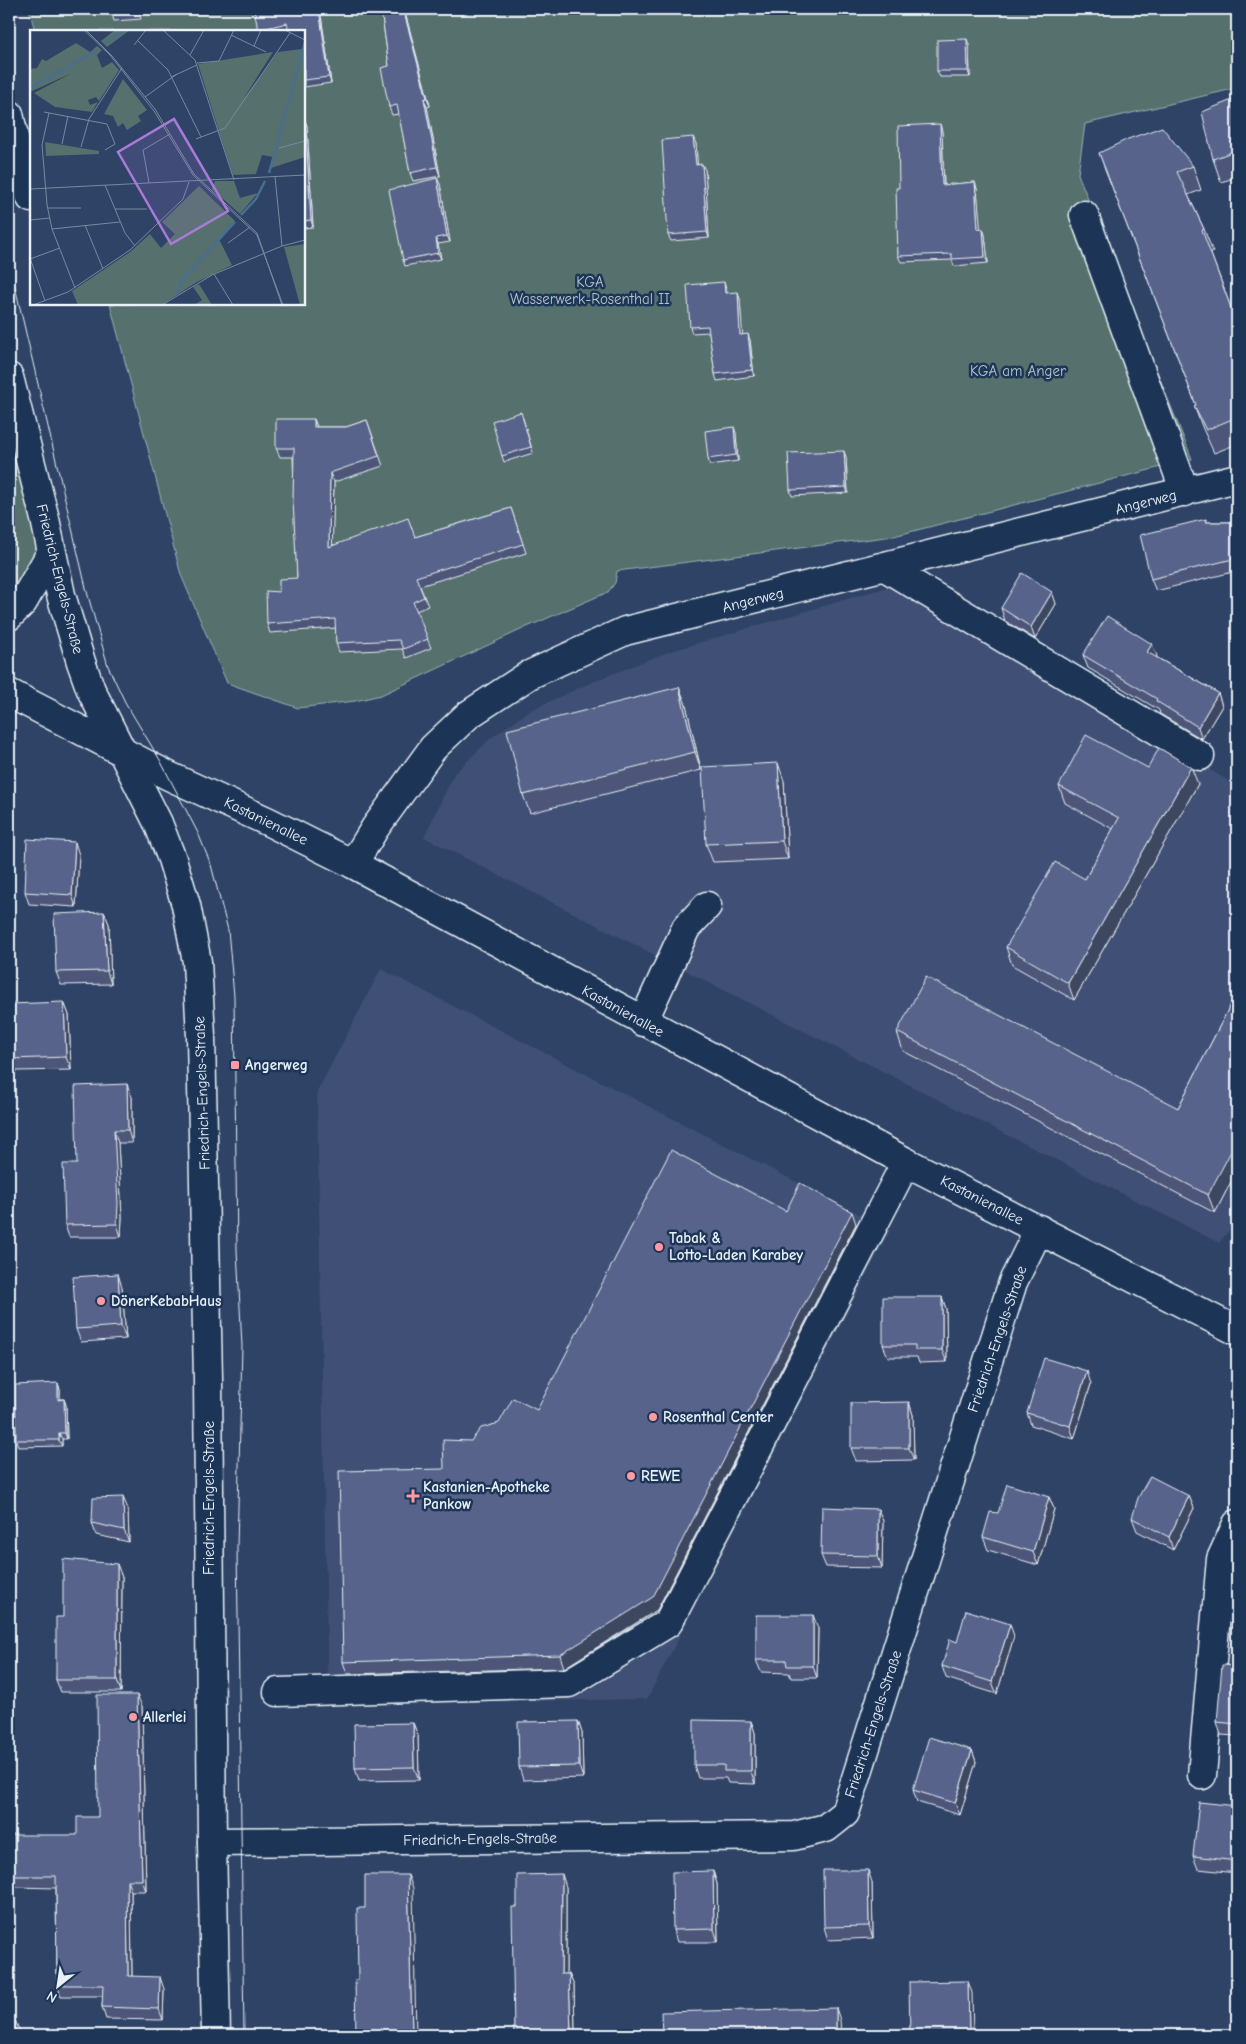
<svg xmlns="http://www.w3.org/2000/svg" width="1246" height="2044" viewBox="0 0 1246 2044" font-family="'Comic Neue',sans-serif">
	<rect width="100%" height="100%" fill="#2f4367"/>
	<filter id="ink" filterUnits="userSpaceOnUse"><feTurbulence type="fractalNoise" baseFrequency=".02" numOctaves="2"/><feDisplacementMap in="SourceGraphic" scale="10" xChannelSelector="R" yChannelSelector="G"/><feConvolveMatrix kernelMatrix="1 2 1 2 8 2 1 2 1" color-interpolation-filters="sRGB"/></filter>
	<g filter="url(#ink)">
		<!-- built -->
		<g fill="#3f5075">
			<path d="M898,584L1237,786V1221L1219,1243L424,837L454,774L492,737L531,710L592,682L668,652Z"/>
			<path d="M381,969L890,1230L647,1699L328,1704L317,1092Z"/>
		</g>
		<!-- green -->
		<g fill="#55706d" stroke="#9eb0b2">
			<path d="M29,9H1237V88L1085,124L1078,174L1192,459L894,536L617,571L615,583L608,592L527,627L381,695L355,701L298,708L227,683L181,575L110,304H304V31H35Z"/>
			<path d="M9,444L35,521L37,545L32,575L9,603Z"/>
		</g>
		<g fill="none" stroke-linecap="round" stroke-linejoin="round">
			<defs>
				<g id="minor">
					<path d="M9,114L21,168L31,198"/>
					<path d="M1084,215L1185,492"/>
					<path d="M885,567L1200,756"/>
					<path d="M9,616L23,602L51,553"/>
					<path d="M9,693L169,776L269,822L353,864L906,1162L1237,1331"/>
					<path d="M353,864L375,828L433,748L468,715L529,675L625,631L1237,478"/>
					<path d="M643,1022L686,928L707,906"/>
					<path d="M278,1692L569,1683L668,1623L906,1162"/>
					<path d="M1202,1775L1221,1559L1237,1524"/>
					<path d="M212,1842L794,1836L826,1828L845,1813L1013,1282L1039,1229"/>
				</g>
				<path id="major" d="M9,377L45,519L61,595L81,662L91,690L158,823L172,859L186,905L197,962L201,1036L208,1379L212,1842L216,2035"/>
			</defs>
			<!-- minor casing -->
			<use href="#minor" stroke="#e8f1f8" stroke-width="31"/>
			<!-- major casing -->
			<use href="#major" stroke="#e8f1f8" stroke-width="31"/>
			<!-- minor -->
			<use href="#minor" stroke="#1d3557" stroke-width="28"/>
			<!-- major -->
			<use href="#major" stroke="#1d3557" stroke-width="28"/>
			<!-- tram -->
			<path stroke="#e8f1f8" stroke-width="1" d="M9,261L87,592L108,666L125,702L160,760L198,833L211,865L228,930L234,996L237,1250L242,1346L237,1548L244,2035"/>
		</g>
		<!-- wall -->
		<g fill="#4d5678" stroke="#e8f1f8">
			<path d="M139,9L141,19L114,21L112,14Z"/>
			<path d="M254,9H320L331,83L304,87V31L289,30L284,31H259Z"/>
			<path d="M381,9H404L430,106L427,107L440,176L413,181L410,173L399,114L392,115L389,107V66Z"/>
			<path d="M969,45L970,77H940L937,71Z"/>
			<path d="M1237,98V177L1221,182L1213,159Z"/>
			<path d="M304,120L307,126L313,227L304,228Z"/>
			<path d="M942,131L944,185L975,182L977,189L980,229H983L985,235L988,263L954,266L952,260L901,262L898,256L899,188Z"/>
			<path d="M693,137L696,144L697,164L705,170L709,238L671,241L668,235Z"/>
			<path d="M1099,153L1193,166L1201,190L1188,195L1204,229L1213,252L1211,254L1237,324V444L1214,453L1203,429L1194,406L1196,405Z"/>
			<path d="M440,184L450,242L438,244L441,259L405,266L403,260Z"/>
			<path d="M726,289L727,293L740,299L742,335L750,340L754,376L717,381L715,374L709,332L692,333L690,327Z"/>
			<path d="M523,418L533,453L504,462L502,456Z"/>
			<path d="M314,419L317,427H346L367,420L383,466L334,482L332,545L415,537L511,508L526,553L420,586L428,606L416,611L431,648L406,658L402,649L339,652L336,643V628L270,633L267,624L279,592L297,578L293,457H280L276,448Z"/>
			<path d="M736,433L738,461L710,465L708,459Z"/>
			<path d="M846,457L848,493L792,496L790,490Z"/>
			<path d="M1206,519L1207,522H1237V571L1156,591L1151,579Z"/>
			<path d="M1052,592L1056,604L1035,639L1005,621L1001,608Z"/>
			<path d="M1152,644L1156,657L1218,693L1222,706L1202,739L1160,714L1159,710L1088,668L1083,655Z"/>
			<path d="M679,687L686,705L701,770L530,813L523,795Z"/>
			<path d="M1148,768L1198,784L1074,1000L1012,965L1006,947L1085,879L1113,829L1065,803L1059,786Z"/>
			<path d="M784,781L788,859L713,862L706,844Z"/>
			<path d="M79,855L76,907L29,904L25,892Z"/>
			<path d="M104,912L109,924L111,984L61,985L56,972Z"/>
			<path d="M1237,992V1170L1215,1213L903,1051L897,1032L1178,1108Z"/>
			<path d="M64,1002L69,1015L71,1070L16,1071L11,1059Z"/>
			<path d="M132,1097V1143H118L122,1217L121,1237H69L65,1225L77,1164Z"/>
			<path d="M786,1211L856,1224L657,1610L564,1668L347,1674L343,1662L444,1469L471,1441L537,1410Z"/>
			<path d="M122,1287L126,1339L81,1342L76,1329Z"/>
			<path d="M942,1297L946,1309L947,1362L919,1363L917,1357H888L883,1345Z"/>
			<path d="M58,1383L60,1390V1399H64L66,1405L67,1439H62V1446L18,1447L16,1440Z"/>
			<path d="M1091,1384L1074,1439L1031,1425L1027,1413Z"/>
			<path d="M909,1402L913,1415L914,1460L856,1461L851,1448Z"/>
			<path d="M1189,1496L1194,1508L1173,1550L1137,1531L1132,1518Z"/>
			<path d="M1049,1497L1054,1509L1038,1565L988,1550L983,1537L998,1513Z"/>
			<path d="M128,1509L129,1542L96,1535L92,1523Z"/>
			<path d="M883,1521L882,1568L826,1567L821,1555Z"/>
			<path d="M1237,1542V1568L1236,1567L1232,1555Z"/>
			<path d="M122,1577L121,1692H61L56,1680L63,1617Z"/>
			<path d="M818,1628L817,1678H791L789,1673L761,1672L756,1660Z"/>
			<path d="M1014,1636L997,1694L946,1678L942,1666L957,1642Z"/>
			<path d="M1237,1666V1736L1221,1735L1217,1722Z"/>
			<path d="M142,1706L146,1891H131L132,1977L164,1989L163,2020L106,2019L102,2007L103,1996H61L57,1985L56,1888L15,1887L11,1876L77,1835L98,1817Z"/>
			<path d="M578,1721L582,1733L583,1778L523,1780L519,1767Z"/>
			<path d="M751,1721L755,1733V1784L728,1783L726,1778H698L694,1765Z"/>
			<path d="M413,1723L418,1736L419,1780L359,1781L355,1768Z"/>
			<path d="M972,1750L976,1762L960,1815L917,1802L913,1790Z"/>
			<path d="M1237,1806V1873L1198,1869L1193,1856Z"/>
			<path d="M713,1871L717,1884L718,1942H677L673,1930Z"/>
			<path d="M872,1882L873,1938L828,1940L824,1927Z"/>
			<path d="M566,1887V1974H569L574,1986L575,2035H515L514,2033L517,1907Z"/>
		</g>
		<!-- shaded-wall -->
		<g fill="#3e4661" stroke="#e8f1f8">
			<path d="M319,9H320L331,83L329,77Z"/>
			<path d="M403,9H404L430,106L427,98Z"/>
			<path d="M967,39L969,45L970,77L968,71Z"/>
			<path d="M424,99L427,107L440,176L437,167Z"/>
			<path d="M305,120L307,126L313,227L311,220Z"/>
			<path d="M940,124L942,131L944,191L942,185Z"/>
			<path d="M693,137L696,144L698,171L696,165Z"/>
			<path d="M702,164L705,170L709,238L707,232Z"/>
			<path d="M437,178L440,184L450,242L447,236Z"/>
			<path d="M975,182L977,189L981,235L978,229Z"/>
			<path d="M983,229L985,235L988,263L985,257Z"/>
			<path d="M436,238L438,244L441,259L438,253Z"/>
			<path d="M724,282L726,289L727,299L725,293Z"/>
			<path d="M738,292L740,299L743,341L740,335Z"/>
			<path d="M748,334L750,340L754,376L752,370Z"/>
			<path d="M314,419L317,428L314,427Z"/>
			<path d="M734,427L736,433L738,461L736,455Z"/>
			<path d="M844,451L846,457L848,493L846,487Z"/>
			<path d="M330,473L334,482L332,556L329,547Z"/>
			<path d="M1052,592L1056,604L1035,639L1031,627Z"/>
			<path d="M1152,644L1157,656L1152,664L1147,652Z"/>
			<path d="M679,687L686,705L701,770L695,752Z"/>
			<path d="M1218,693L1222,706L1202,739L1198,727Z"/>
			<path d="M778,763L784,781L788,859L782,841Z"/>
			<path d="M1191,767L1198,784L1074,1000L1068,983Z"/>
			<path d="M75,842L79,855L76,907L72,895Z"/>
			<path d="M104,912L109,924L111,984L107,971Z"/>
			<path d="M64,1002L69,1015L71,1070L66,1057Z"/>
			<path d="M127,1084L132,1097V1143L128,1130Z"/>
			<path d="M114,1130L118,1143L122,1217L121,1237L117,1224Z"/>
			<path d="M1237,1134V1170L1215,1213L1208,1195Z"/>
			<path d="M852,1212L856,1224L657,1610L564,1668L560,1655Z"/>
			<path d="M118,1274L122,1287L126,1339L121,1326Z"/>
			<path d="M942,1297L946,1309L947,1362L942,1350Z"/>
			<path d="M1087,1371L1091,1384L1074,1439L1070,1426Z"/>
			<path d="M58,1383L60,1390V1406L58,1400Z"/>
			<path d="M64,1399L66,1405L67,1439L65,1433Z"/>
			<path d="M909,1402L913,1415L914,1460L909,1448Z"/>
			<path d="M59,1433L62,1439V1446L59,1440Z"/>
			<path d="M1189,1496L1194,1508L1173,1550L1169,1537Z"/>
			<path d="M123,1497L128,1509L129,1542L124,1530Z"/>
			<path d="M1049,1497L1054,1509L1038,1565L1033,1552Z"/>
			<path d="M878,1509L883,1521L882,1568L878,1556Z"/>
			<path d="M117,1564L122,1577L121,1692L117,1680Z"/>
			<path d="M813,1615L818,1628L817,1678L813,1666Z"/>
			<path d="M1010,1624L1014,1636L997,1694L992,1682Z"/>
			<path d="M137,1695L142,1706L146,1891L142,1880Z"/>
			<path d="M578,1721L582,1733L583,1778L579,1766Z"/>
			<path d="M751,1721L755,1733V1784L751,1771Z"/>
			<path d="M413,1723L418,1736L419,1780L414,1767Z"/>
			<path d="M972,1750L976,1762L960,1815L955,1803Z"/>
			<path d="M868,1870L872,1882L873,1938L869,1926Z"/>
			<path d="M713,1871L717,1884L718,1942L714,1929Z"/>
			<path d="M562,1874L566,1887V1986L561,1974Z"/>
			<path d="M408,1875L413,1888L416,2035H412Z"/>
			<path d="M127,1880L131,1891L132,1988L128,1976Z"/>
			<path d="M569,1974L574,1986L575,2035H572L571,2032Z"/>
			<path d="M160,1977L164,1989L163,2020L159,2009Z"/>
			<path d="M968,1981L972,1993L973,2035H969Z"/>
			<path d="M836,2008L840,2020L841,2035H836Z"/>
			<path d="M15,2020L20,2032V2035H15Z"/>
		</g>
		<!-- building -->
		<g fill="#59648b" stroke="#e8f1f8">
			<path d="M111,9H138L139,13L112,14Z"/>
			<path d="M254,9H319L329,77L304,80V31H289L287,23L258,30Z"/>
			<path d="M381,9H403L427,98L424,99L437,167L410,173L397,105L389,107L381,68L389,66Z"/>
			<path d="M967,39L968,71H937V40Z"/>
			<path d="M1237,98V150L1213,159L1202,112Z"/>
			<path d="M304,120H305L311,220L304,221Z"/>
			<path d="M940,124L942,185L975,182L978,229H983L985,257L952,259V254L898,256L896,188H899L898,126Z"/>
			<path d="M1162,127L1193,166L1177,172L1204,229L1202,230L1237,324V417L1206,430L1194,406L1196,405L1099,153L1128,139Z"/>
			<path d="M693,137L696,165L702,164L707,232L668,235L662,140Z"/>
			<path d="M437,178L447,236L436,238L438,253L403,260L389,190Z"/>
			<path d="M724,282L725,293L738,292L740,335L748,334L752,370L715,374L708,326L690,327L687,285Z"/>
			<path d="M521,412L531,447L502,456L492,421Z"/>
			<path d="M276,419H314V427H346L367,420L379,456L330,473L329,547L408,518L415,537L511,508L523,544L416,577L424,597L413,602L428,639L403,649L399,640L336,643L335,619L267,624L266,591L279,592V579L297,578L293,500L294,448H276Z"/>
			<path d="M734,427L736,455L708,459L705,431Z"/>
			<path d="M844,451L846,487L790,490L788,453Z"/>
			<path d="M1206,519V522H1237V558L1151,579L1140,535Z"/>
			<path d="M1022,573L1052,592L1031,627L1001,608Z"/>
			<path d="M1107,616L1152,644L1147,652L1218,693L1198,727L1156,701L1157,699L1083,655Z"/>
			<path d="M679,687L695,752L523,795L507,730Z"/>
			<path d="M1086,735L1148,768L1159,748L1191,767L1068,983L1006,947L1055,862L1085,879L1119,818L1059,786Z"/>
			<path d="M778,763L782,841L706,844L702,767Z"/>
			<path d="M27,839L75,842L72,895L25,892Z"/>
			<path d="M104,912L107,971L56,972L54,914Z"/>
			<path d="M926,977L1178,1108L1237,992V1134L1235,1138L1237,1140L1208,1195L897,1032Z"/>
			<path d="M64,1002L66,1057L11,1059L9,1004Z"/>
			<path d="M127,1084L128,1130H114L118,1204L117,1224L65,1225L63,1164H77L75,1086Z"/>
			<path d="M671,1150L786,1211L800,1183L852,1212L653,1597L560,1655L343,1662L339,1471L444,1469L443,1440L471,1441L481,1428L499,1423L513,1398L537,1410Z"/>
			<path d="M118,1274L121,1326L76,1329L73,1277Z"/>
			<path d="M883,1297H942V1350H915V1345H883Z"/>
			<path d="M1044,1358L1087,1371L1070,1426L1027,1413Z"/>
			<path d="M58,1383V1400L64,1399L65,1433H59V1440H16L15,1385Z"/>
			<path d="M909,1402V1448H851V1403Z"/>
			<path d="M1150,1476L1189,1496L1169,1537L1132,1518L1138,1498Z"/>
			<path d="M1007,1484L1049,1497L1033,1552L983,1537L990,1512L998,1513Z"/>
			<path d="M123,1497L124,1530L92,1523L93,1498Z"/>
			<path d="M822,1507L878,1509V1556L821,1555Z"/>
			<path d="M1237,1542V1558L1232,1555Z"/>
			<path d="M63,1559L117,1564V1680H56V1617H63Z"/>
			<path d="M966,1610L1010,1624L992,1682L942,1666L950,1639L957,1642Z"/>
			<path d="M756,1615H813V1666H787L786,1660H756Z"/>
			<path d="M1222,1665L1237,1666V1724L1217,1722Z"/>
			<path d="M97,1695H137L142,1880H127L128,1976L160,1977L159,2009L102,2007L103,1985H57L56,1876H11L12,1835H77V1817H98Z"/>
			<path d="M694,1720L751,1721V1771H724V1765H694Z"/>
			<path d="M578,1721L579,1766L519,1767L518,1722Z"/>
			<path d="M413,1723L414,1767L355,1768L354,1724Z"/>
			<path d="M929,1737L972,1750L955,1803L913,1790Z"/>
			<path d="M1199,1802L1237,1806V1861L1193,1856Z"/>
			<path d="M823,1870H868L869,1926L824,1927Z"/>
			<path d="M713,1871L714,1929L673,1930L672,1872Z"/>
			<path d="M562,1874L561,1974H569L571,2032L514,2033L512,1907H517V1875Z"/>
			<path d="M365,1875H408L412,2035H356L355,1980H358L357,1908H365Z"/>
			<path d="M968,1981L969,2035H910L909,1982Z"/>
			<path d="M836,2008V2035H662L661,2012Z"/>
			<rect x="9" y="2020" width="6" height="15"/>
		</g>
	</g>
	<!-- markers -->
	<g fill="#ff9aa2" stroke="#1d3557" stroke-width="2">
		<rect x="230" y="1060" width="10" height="10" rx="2.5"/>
		<circle cx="659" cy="1247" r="5"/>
		<circle cx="101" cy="1301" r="5"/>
		<circle cx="653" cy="1417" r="5"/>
		<circle cx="631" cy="1476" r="5"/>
		<path d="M410.5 1488.5h5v5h5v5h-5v5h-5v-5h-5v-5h5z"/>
		<circle cx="133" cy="1717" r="5"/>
	</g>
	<g text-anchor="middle" stroke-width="5" stroke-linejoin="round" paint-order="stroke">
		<!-- park labels -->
		<g font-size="15" fill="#b5c4c7" stroke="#1d3557">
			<text x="590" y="287">KGA<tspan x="590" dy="17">Wasserwerk-Rosenthal II</tspan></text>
			<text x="1018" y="376">KGA am Anger</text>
		</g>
		<!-- street labels -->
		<g font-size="15" fill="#e8f1f8" stroke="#1d3557">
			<text transform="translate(1146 502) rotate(-14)" y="5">Angerweg</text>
			<text transform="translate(60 579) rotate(76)" y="5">Friedrich-Engels-Straße</text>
			<text transform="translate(753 600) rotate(-14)" y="5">Angerweg</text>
			<text transform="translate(266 821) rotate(26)" y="5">Kastanienallee</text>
			<text transform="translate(623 1011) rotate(29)" y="5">Kastanienallee</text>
			<text transform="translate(202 1093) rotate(-92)" y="5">Friedrich-Engels-Straße</text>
			<text transform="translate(982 1200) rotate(27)" y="5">Kastanienallee</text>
			<text transform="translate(997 1339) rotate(-71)" y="5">Friedrich-Engels-Straße</text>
			<text transform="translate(209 1498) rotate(-90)" y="5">Friedrich-Engels-Straße</text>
			<text transform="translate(873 1724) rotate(-72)" y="5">Friedrich-Engels-Straße</text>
			<text transform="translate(480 1839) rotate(-1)" y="5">Friedrich-Engels-Straße</text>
		</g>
		<!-- poi labels -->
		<g font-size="15" font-weight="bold" fill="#e8f1f8" stroke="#1d3557" text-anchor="start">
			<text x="245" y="1070">Angerweg</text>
			<text x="669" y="1243">Tabak &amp;<tspan x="669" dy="17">Lotto-Laden Karabey</tspan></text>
			<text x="111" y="1306">DönerKebabHaus</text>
			<text x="663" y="1422">Rosenthal Center</text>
			<text x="641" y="1481">REWE</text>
			<text x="423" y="1492">Kastanien-Apotheke<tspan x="423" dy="17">Pankow</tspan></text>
			<text x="143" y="1722">Allerlei</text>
		</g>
	</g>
	<!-- overview -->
	<g transform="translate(30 30)">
		<rect width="275" height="275" fill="#2f4367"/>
		<path d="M85,0H100L77,17L71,11ZM275,11V127L241,138L238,143L243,127L232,125L226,144L203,145L189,102L248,22L272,19ZM46,13L60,22L67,16L72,20L67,25L72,38L82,32L89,40L69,71L66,67L58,70L60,75L68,72L62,82L25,77L4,63L42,43L0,62V39L7,38L12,29L16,31ZM243,22L195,98L189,101L168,34ZM93,49L117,80L108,86L111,91L97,100L93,93L88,97L83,86L74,84ZM15,112L69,121V124L16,126ZM185,151H204L210,168L228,163L210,184L182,159ZM169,156L205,191L189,209L202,235L167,252L133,274L48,275L42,261L100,222L120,204L131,218L145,204L132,192ZM275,214V275H270L254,217ZM169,254L182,275H164L172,270L163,257Z" fill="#55706d"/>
		<path fill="none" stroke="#486e90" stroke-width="2.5" d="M75,13L94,0M0,58L68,20M239,143L275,12M211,185L226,169L235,151M146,264L154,248L205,192"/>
		<path fill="none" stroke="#7989a1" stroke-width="1" d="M54,0L80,25L124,81L163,145L227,205L253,275M56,0L82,26L125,79L164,144L227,203L252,275M133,0L165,30L204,150M255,0L275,10M201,5L236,22M107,10L138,40L171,107M104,15L116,0M224,16L231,0M160,25L174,0M167,33L189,31L204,0M141,47L167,35M115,67L147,44M14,82L77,94L85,114L75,120M19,83L12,115L17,175L22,199L45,258M166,109L195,98L260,3M32,114L38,86M51,117L59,89L92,38M249,118L275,111M245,147L252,216M119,153L113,120L140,104M75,155L95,203L105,216M0,159L275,145M18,178H51M85,179H117M0,190L20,188M55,195L73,239M22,199L90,192M198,213L220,197M0,228L15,271M0,229L30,218M184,244L203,275M3,275L38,262L100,220L153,169L159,152M132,275L182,245L252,216L275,210"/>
		<path fill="#a77bd6" fill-opacity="0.15" stroke="#a77bd6" stroke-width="2.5" d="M144,89L198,181L141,214L88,122Z"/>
		<rect width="275" height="275" fill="none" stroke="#e8f1f8" stroke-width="2.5"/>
	</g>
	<!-- margin -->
	<rect width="1246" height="2044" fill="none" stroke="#1d3557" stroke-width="30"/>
	<rect x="15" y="15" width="1216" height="2014" fill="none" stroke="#e8f1f8" stroke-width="2" filter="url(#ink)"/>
	<!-- north arrow -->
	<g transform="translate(58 1986) rotate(210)" stroke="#1d3557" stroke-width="4" paint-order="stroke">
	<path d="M0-4L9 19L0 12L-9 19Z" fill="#e8f1f8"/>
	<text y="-8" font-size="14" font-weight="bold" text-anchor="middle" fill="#e8f1f8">N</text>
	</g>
</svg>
